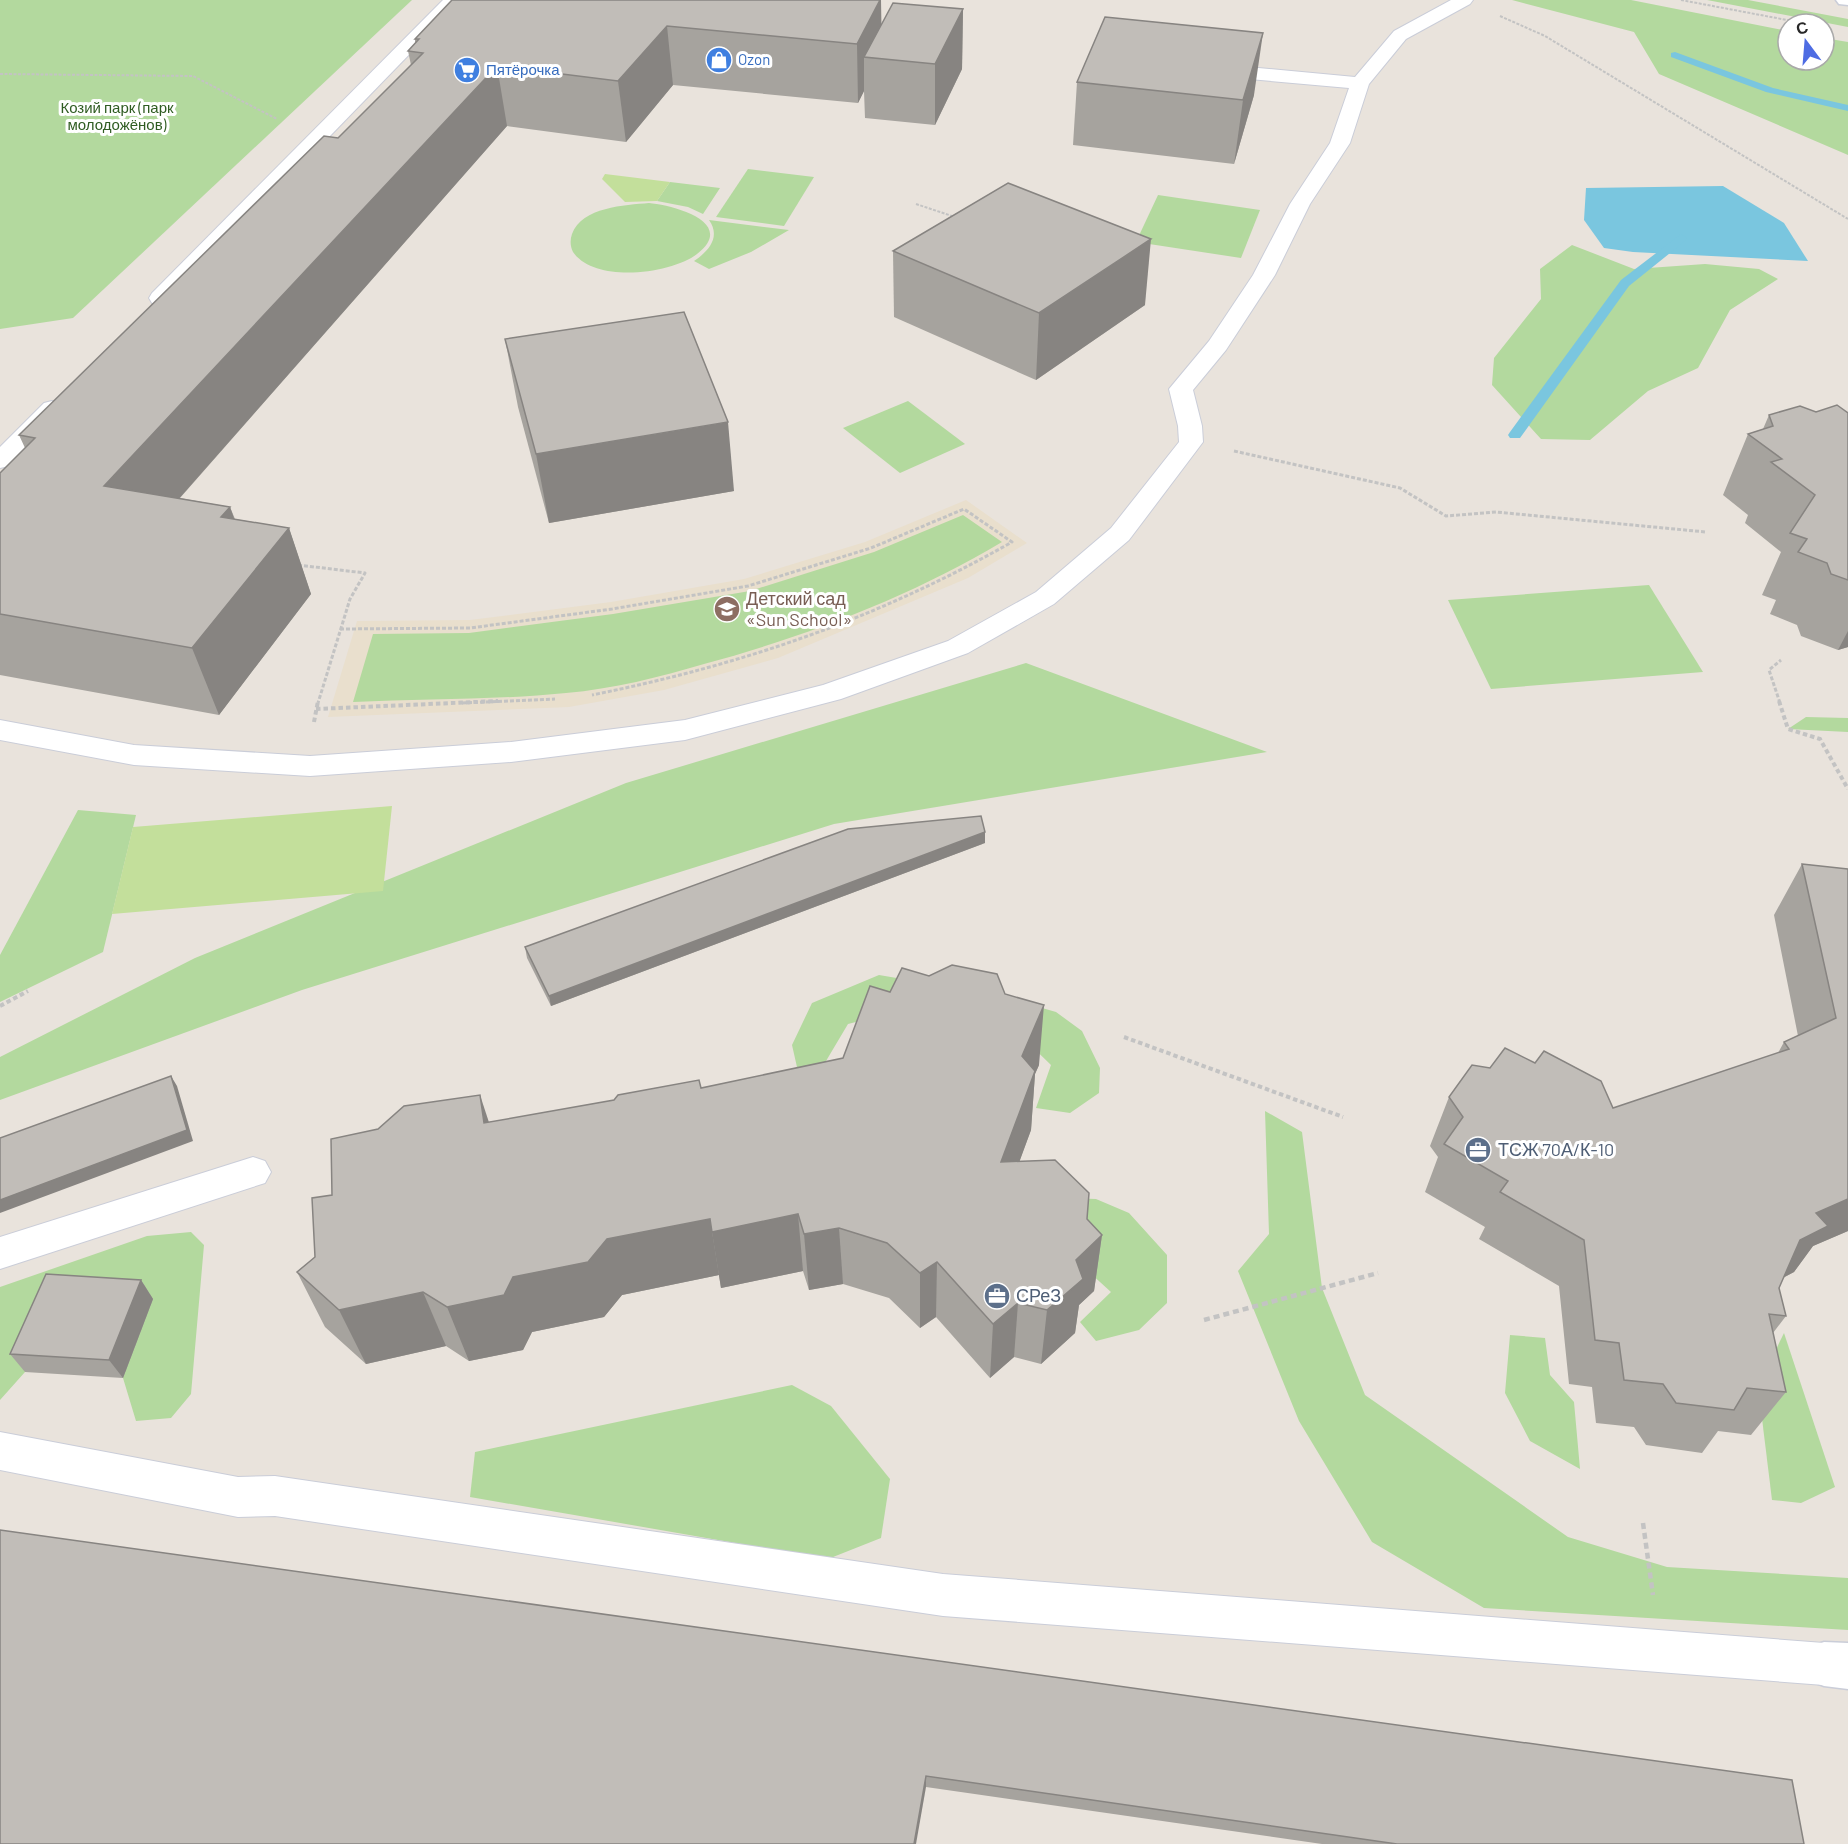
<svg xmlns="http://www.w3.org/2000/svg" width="1848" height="1844" viewBox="0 0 1848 1844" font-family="Barlow,sans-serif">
	<rect width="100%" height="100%" fill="#e9e3dc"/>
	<!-- education -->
	<path fill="#e9dfcd" d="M966,500L1027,543L968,578L778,658L664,690L569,707L328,717L357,621L470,620L611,602L744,579L865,542Z"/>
	<!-- green -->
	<g fill="#b3d99e">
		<path d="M0,0H412L73,318L0,329Z"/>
		<path d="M1512,0H1631L1788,31V60H1824V38L1848,42V155L1659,74L1634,32Z"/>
		<path d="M1707,0H1748L1848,19V27Z"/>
		<path d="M748,169L814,177L784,226L716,217Z"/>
		<path d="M670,182L720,188L703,214L688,207L657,201Z"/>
		<path d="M1158,195L1260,210L1241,258L1136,242Z"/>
		<path d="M649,203C672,205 738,222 697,254C671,274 595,284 573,252C570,246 570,240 572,234C582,207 625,205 649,203Z"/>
		<path d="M709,220L789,230L751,252L709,269L694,261C709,251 721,237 709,220Z"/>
		<path d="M1572,245L1634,269L1705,264L1759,269L1778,279L1730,310L1698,368L1648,391L1590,440L1541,439L1492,385L1494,358L1541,299L1540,269Z"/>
		<path d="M908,401L965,444L900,473L843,428Z"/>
		<path d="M963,515L1002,542C910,597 807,636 704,664C660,677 613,689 566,693C496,700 424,699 353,702L373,634L469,633L613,614L750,591L874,552Z"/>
		<path d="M1649,585L1703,672L1491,689L1448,600Z"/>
		<path d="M1026,663L1267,752L834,824L302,990L0,1100V1057L195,958L626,783Z"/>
		<path d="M1806,717L1848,718V732L1788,729Z"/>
		<path d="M78,810L136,815L103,952L0,1002V955Z"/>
		<path d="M879,975L997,995L1056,1012L1082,1031L1100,1068L1099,1093L1070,1113L1036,1108L1051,1065L1015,1030L903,1010L848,1024L804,1098L792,1045L812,1003Z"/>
		<path d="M1265,1111L1302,1132L1322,1288L1365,1395L1568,1537L1667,1567L1848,1578V1630L1484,1608L1372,1542L1299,1421L1238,1271L1269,1234Z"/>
		<path d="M1039,1197L1096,1199L1129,1213L1167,1255V1303L1139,1330L1096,1341L1080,1322L1111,1292L1089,1272Z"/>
		<path d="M191,1232L204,1245L191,1394L171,1418L136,1421L123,1378L60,1292L25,1372L0,1400V1287L147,1236Z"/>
		<path d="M1784,1333L1835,1487L1801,1503L1772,1500L1758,1386Z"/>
		<path d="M1510,1335L1545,1338L1550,1375L1574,1402L1580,1469L1530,1441L1505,1393Z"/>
		<path d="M792,1385L831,1406L890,1479L881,1538L828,1559L470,1497L475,1452Z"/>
	</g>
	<!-- pitch -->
	<g fill="#c3df9b">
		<path d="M605,174L670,182L657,201L625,202L602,179Z"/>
		<path d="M392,806L383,891L112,914L133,827Z"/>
	</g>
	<!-- water -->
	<path fill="#7ac6df" d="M1723,186L1784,223L1808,261L1633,252L1604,248L1584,220L1586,188Z"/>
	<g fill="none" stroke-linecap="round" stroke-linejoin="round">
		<!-- stream -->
		<g fill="#7ac6df" fill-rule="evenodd">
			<path d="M1675,52L1773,88L1848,105V111L1766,92L1671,57V53Z"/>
			<path d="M1681,234L1687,238L1685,241L1629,286L1520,438H1510L1508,435L1510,432L1621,280Z"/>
		</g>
		<defs>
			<g id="lane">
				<path d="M443,0H462L168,303L160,305L152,303L149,298L152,293Z"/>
				<path d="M1451,0H1473L1470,4L1406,39L1369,84L1350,143L1310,204L1275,275L1226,350L1193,390L1202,426L1203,442L1129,540L1054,604L968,653L841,699L685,740L511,762L310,776L134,765L0,740V720L134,745L310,756L511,742L685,720L823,685L948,641L1036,592L1111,528L1179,442L1178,426L1169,389L1209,341L1253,275L1290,204L1330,143L1349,88L1215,76L1209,74L1206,70L1209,66L1215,64L1355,77L1394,31Z"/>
				<path d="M52,401L60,403L64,408L60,413L9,466L0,468V447L44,403Z"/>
				<path d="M253,1157L265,1161L271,1172L265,1183L0,1269V1237Z"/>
				<path d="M0,1432L238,1477L275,1476L943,1574L1824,1643L1839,1649L1845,1664L1839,1679L1824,1685L943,1616L275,1516L238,1517L0,1470Z"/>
			</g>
			<path id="street" d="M1824,1642L1848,1643V1689L1824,1686L1808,1680L1802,1664L1808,1648Z"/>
			<path id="secondary" d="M1836,0H1848V5L1839,4Z"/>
		</defs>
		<!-- lane casing -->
		<use href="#lane" stroke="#cacdd8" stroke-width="2"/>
		<!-- street casing -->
		<use href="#street" stroke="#cacdd8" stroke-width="3"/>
		<!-- secondary casing -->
		<use href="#secondary" stroke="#cacdd8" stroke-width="3"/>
		<!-- path-far3 -->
		<g stroke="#c3c3c3" stroke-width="2" stroke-dasharray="3 1.5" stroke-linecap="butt">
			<path d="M1681,0L1808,24"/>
			<path d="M1500,16L1545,36L1848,219"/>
			<path d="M0,74L193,76L277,119"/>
			<path d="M916,204L955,217"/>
		</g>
		<!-- path-far2 -->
		<g stroke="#c3c3c3" stroke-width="3" stroke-dasharray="4 2" stroke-linecap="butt">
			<path d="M1234,451L1400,488L1446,516L1496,512L1706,532"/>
			<path d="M298,565L365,573L350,599L318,703"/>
			<path d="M340,629L470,628L612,609L748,586L871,548L964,509L1012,542C876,619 745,664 592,695"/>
			<path d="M462,703L555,699"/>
			<path d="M1780,703L1769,670L1781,660"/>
		</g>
		<!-- path-far1 -->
		<g stroke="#c3c3c3" stroke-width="4" stroke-dasharray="4.5 3" stroke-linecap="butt">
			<path d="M1779,701L1788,729L1820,739L1848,789"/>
			<path d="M316,709L498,701"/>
			<path d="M314,722L318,701"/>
			<path d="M0,1006L28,991"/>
			<path d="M1124,1037L1343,1117"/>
		</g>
		<!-- path -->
		<g stroke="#c3c3c3" stroke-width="4.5" stroke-dasharray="6 4" stroke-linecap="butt">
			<path d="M1204,1320L1378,1273"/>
			<path d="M1643,1523L1653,1595"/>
		</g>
		<!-- lane -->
		<use href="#lane" fill="#fff" fill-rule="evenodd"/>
		<!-- street -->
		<use href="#street" fill="#fff" fill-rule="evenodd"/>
		<!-- secondary -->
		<use href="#secondary" fill="#fff" fill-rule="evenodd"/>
	</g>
	<!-- wall -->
	<g fill="#a6a39e">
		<path d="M452,0L881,24L963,9L962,69L935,125L865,118L864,91L858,103L673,85L626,142L507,126L180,498L230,507L235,519L289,528L311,594L219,715L0,675V473L25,448L19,435L338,138L411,65L408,51L415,43V39Z"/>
		<path d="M1077,82L1254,95L1234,164L1073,145Z"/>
		<path d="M893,251L1145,305L1036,380L894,317Z"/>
		<path d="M505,339L734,491L549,523L518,407Z"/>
		<path d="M1816,412L1848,413V647L1838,650L1801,636L1797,625L1770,614L1776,600L1762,595L1781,552L1745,523L1748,515L1723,495L1748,434L1763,429L1769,415Z"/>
		<path d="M985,843L551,1006L527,958L525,947Z"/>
		<path d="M1802,864L1848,869V1231L1813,1246L1794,1272L1783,1278L1779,1288L1786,1316L1773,1333L1786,1392L1751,1435L1718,1431L1702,1453L1646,1445L1634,1427L1596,1423L1592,1387L1569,1384L1559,1286L1479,1239L1485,1227L1425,1192L1438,1157L1430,1146L1449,1097L1613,1108L1778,1053L1784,1042L1798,1036L1774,915Z"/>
		<path d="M929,976L1005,994L1039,1065L1035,1074L1031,1130L1019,1162L1087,1219L1102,1235L1094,1291L1079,1305L1075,1333L1041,1364L1014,1357L990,1378L936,1317L920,1328L889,1298L843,1284L809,1290L803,1271L721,1288L719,1275L622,1295L604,1317L532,1332L523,1350L469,1361L446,1346L366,1364L325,1327L297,1272L315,1257L332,1195L489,1122L701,1088L843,1058L890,992Z"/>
		<path d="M141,1280L153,1299L123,1378L25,1372L10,1354Z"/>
		<path d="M0,1530L1804,1844H1322L926,1787Z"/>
	</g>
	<!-- shaded-wall -->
	<g fill="#878481">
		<path d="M880,0H881L882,57H864V91L858,103L857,44Z"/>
		<path d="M963,9L962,69L935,125V64Z"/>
		<path d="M667,26L673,85L626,142L618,81Z"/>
		<path d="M1263,33L1254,95L1234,164L1243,100Z"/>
		<path d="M497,66L507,126L132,552L104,486Z"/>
		<path d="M1151,239L1145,305L1036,380L1039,313Z"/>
		<path d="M728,422L734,491L549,523L536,454Z"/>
		<path d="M230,507L253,572L289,528L311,594L219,715L192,648L221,517Z"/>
		<path d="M1848,631V647L1838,650Z"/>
		<path d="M985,832V843L551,1006L549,996Z"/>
		<path d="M1044,1005L1039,1065L1035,1074L1031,1130L998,1220L1001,1162L1022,1056Z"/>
		<path d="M171,1076L177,1086L193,1141L0,1213V1200Z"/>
		<path d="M480,1095L499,1153L484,1123Z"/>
		<path d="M1848,1199V1231L1813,1246L1794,1272L1767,1286L1816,1213Z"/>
		<path d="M798,1214L803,1271L721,1288L712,1232Z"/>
		<path d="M710,1219L719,1275L622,1295L604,1317L532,1332L523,1350L469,1361L447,1307L513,1277L607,1239Z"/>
		<path d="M839,1228L843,1284L809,1290L804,1234Z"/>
		<path d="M1102,1235L1094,1291L1079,1305L1075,1333L1041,1364L1047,1310L1076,1260Z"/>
		<path d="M937,1262L936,1317L920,1328V1273Z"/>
		<path d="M141,1280L153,1299L123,1378L109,1360Z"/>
		<path d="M423,1292L446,1346L366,1364L339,1310Z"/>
		<path d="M1018,1303L1014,1357L990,1378L993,1324Z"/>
		<path d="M926,1776V1787L916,1844H914Z"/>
	</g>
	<!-- building -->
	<g fill="#c1bdb8" stroke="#878481" stroke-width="1.5">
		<path d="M452,0H880L857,44L667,26L618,81L497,66L104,486L230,507L221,517L289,528L192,648L0,614V473L35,438L19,435L324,136L338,138L423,53L408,51L419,39H415Z"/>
		<path d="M893,3L963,9L935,64L864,57Z"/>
		<path d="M1105,17L1263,33L1243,100L1077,82Z"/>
		<path d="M1008,183L1151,239L1039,313L893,251Z"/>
		<path d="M684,312L728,422L536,454L505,339Z"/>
		<path d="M1837,405L1848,413V580L1831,574L1827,563L1798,552L1807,539L1790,533L1815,495L1771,462L1782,459L1748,434L1773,426L1769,415L1800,406L1816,412Z"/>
		<path d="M981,816L985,832L549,996L525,947L848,829Z"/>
		<path d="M1802,864L1848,869V1199L1816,1213L1828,1226L1800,1240L1779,1288L1786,1316L1769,1314L1786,1392L1747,1388L1734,1410L1676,1403L1663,1384L1624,1380L1619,1343L1595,1340L1584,1240L1500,1192L1508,1181L1444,1144L1463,1117L1449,1097L1472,1065L1490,1068L1505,1048L1535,1063L1544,1051L1601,1081L1613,1108L1789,1049L1784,1042L1836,1018Z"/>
		<path d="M952,965L997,974L1005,994L1044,1005L1022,1056L1035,1071L1001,1162L1055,1160L1089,1193L1087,1219L1102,1235L1076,1260L1083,1279L1047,1310L1018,1303L993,1324L937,1262L920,1273L887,1243L839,1228L804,1234L798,1214L712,1232L710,1219L607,1239L588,1262L513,1277L504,1295L447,1307L423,1292L339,1310L297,1272L315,1257L312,1198L332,1195L331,1139L378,1129L404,1106L480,1095L484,1123L614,1100L618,1095L699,1080L701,1088L843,1058L870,986L890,992L902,968L929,976Z"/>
		<path d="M171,1076L187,1130L0,1200V1138Z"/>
		<path d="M46,1274L141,1280L109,1360L10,1354Z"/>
		<path d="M0,1530L1792,1780L1804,1844H1397L926,1776L914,1844H0Z"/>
	</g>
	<!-- icons -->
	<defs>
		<symbol id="shop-disc" viewBox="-11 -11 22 22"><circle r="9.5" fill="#3f7fe0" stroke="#fff"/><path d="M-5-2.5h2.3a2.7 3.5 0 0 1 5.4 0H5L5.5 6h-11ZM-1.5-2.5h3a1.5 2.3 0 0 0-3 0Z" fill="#fff"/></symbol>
		<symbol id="supermarket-disc" viewBox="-11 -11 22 22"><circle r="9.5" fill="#3f7fe0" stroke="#fff"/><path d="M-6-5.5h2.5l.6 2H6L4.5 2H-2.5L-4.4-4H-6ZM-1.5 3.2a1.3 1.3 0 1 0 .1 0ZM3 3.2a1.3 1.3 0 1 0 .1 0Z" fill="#fff"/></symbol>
		<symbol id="school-disc" viewBox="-11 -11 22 22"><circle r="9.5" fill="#8d6e63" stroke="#fff"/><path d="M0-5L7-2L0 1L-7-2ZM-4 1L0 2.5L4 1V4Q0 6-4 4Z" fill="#fff"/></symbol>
		<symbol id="office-disc" viewBox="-11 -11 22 22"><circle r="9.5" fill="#5c6f8a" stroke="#fff"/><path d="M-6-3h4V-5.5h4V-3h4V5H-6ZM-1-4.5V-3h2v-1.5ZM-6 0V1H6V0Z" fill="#fff"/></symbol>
	</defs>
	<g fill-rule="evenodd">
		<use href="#shop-disc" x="704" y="45" width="30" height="30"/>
		<use href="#supermarket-disc" x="452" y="55" width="30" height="30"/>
		<use href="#school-disc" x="712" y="594" width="30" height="30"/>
		<use href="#office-disc" x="1463" y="1135" width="30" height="30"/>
		<use href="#office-disc" x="982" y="1281" width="30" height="30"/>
	</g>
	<g text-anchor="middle" stroke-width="6" stroke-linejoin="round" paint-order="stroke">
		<!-- far-shop labels -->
		<g font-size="15" fill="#366cbe" stroke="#fff" text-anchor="start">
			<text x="738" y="65">Ozon</text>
			<text x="486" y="75">Пятёрочка</text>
		</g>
		<!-- far-park labels -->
		<g font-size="15" fill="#2f5c22" stroke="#fff">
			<text x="117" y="113">Козий парк (парк<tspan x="117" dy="17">молодожёнов)</tspan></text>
		</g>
		<!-- education labels -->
		<g font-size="18" fill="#785e54" stroke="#fff" text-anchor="start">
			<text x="746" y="605">Детский сад<tspan x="746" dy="21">«Sun School»</tspan></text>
		</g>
		<!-- service labels -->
		<g font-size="18" fill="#4e5e75" stroke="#fff" text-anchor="start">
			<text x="1498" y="1156">ТСЖ 70А/К-10</text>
			<text x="1016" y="1302">СРеЗ</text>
		</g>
	</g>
	<!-- north arrow -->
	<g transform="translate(1806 42) rotate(344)"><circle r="28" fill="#ffffff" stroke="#a9a9a9" stroke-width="1.5"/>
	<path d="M0-4.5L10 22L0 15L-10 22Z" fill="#4e6ce3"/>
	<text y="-9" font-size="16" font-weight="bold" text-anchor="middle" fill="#282828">С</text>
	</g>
</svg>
